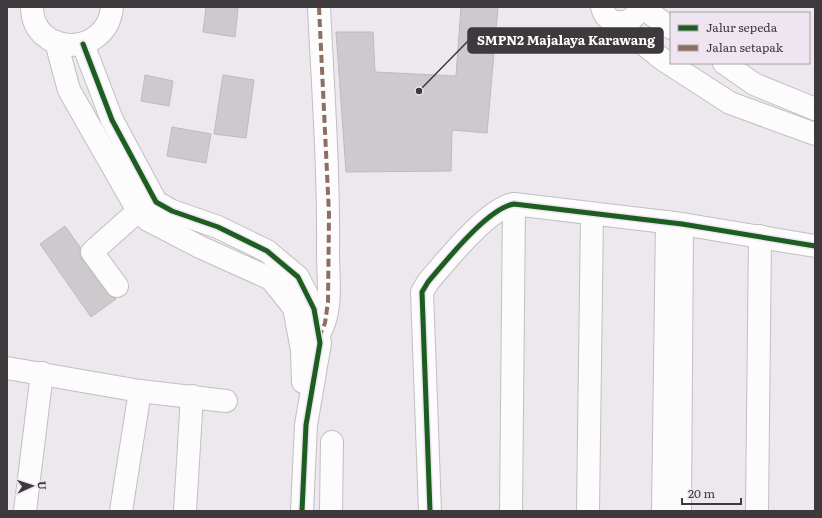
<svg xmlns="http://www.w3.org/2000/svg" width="822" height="518" viewBox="0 0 822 518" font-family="Literata,serif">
	<rect width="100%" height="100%" fill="#ede8ed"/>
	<!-- building -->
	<g fill="#cdc9cd" stroke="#bebabe">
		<path d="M206,7H238L235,37L203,32Z"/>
		<path d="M461,7H498L487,133L452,130L451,171L346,172L336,32H373L375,72L456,76Z"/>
		<path d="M145,75L173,81L169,106L141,101Z"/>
		<path d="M223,75L254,80L246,138L214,134Z"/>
		<path d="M172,127L211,134L206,163L167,156Z"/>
		<path d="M65,226L80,247V253L82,259L107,293L116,299L91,317L40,244Z"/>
	</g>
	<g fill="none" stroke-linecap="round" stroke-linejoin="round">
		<defs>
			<g id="minor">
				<path d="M32,7C32,56 107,59 112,7"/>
				<path d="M319,7C323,89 329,172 328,254C328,279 333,309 320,332"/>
				<path d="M602,7C607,29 634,26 640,7"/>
				<path d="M641,7L671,28"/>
				<path d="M616,22L662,59L730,103L815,134"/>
				<path d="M56,42L69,90L138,211L148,220L200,247L271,279L294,308L302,350L303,382"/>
				<path d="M83,44L112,120L156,202L172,211L218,227L267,251L298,277L314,309L320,343L306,425L302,511"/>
				<path d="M724,63L754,84L815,109"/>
				<path d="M117,286L92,252L138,211L151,204"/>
				<path d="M7,368L140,391L226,401"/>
				<path d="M25,511L42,373"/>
				<path d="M121,511L140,391"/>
				<path d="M185,511L192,396"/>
				<path d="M331,511L332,442"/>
				<path d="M430,511L422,292L428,282C446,261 488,208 514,204L682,224L815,246"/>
				<path d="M511,511L514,204"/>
				<path d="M588,511L592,214"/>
				<path d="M663,511L667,222"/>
				<path d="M680,511L682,224"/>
				<path d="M757,511L760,236"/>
			</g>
		</defs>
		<!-- minor casing -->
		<use href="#minor" stroke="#c2bec2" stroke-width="24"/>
		<!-- minor -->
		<use href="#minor" stroke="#fcfcfc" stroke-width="22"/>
		<!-- quiet -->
		<path stroke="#8d6e63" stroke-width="4" stroke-dasharray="8 4" stroke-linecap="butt" d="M319,7L329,214L328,302L325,323L320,335"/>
		<defs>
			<g id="cycleway">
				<path d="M83,44L112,120L156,202L172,211L218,227L267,251L298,277L314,309L320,343L306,425L302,511"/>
				<path d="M430,511L422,292L428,282C446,261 488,208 514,204L682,224L815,246"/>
			</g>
		</defs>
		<!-- cycleway casing -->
		<use href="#cycleway" stroke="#efe5f0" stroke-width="8"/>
		<!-- cycleway -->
		<use href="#cycleway" stroke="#1b5e20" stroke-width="5"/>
	</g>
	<!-- callouts -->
	<path fill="none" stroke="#3d393d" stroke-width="1.5" d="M419 91L468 41"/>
	<circle fill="#3d393d" stroke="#efe5f0" stroke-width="1.5" cx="419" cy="91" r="4"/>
	<rect fill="#3d393d" stroke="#3d393d" stroke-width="1.5" x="468" y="28" width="195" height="25" rx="4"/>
	<g font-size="13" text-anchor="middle" font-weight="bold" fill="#fff">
		<text x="566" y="45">SMPN2 Majalaya Karawang</text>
	</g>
	<!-- border -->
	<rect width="822" height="518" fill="none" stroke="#3d393d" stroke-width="16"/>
	<!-- legend -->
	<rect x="670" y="12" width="140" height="52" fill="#efe5f0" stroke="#a8a0a8"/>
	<rect x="678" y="25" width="20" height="6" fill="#1b5e20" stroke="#a8a0a8"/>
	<text x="706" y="32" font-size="12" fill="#3d393d">Jalur sepeda</text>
	<rect x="678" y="45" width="20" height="6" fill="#8d6e63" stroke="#a8a0a8"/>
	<text x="706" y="52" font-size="12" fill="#3d393d">Jalan setapak</text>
	<!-- north arrow -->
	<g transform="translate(32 486) rotate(87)" stroke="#efe5f0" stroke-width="3" paint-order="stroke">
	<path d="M0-3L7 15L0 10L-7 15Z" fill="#3d393d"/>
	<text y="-6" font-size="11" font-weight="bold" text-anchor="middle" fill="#3d393d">U</text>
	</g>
	<!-- scale -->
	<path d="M682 498v6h59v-6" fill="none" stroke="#3d393d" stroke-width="2"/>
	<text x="688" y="498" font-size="12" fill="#3d393d" stroke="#efe5f0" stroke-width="3" paint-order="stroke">20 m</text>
</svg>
